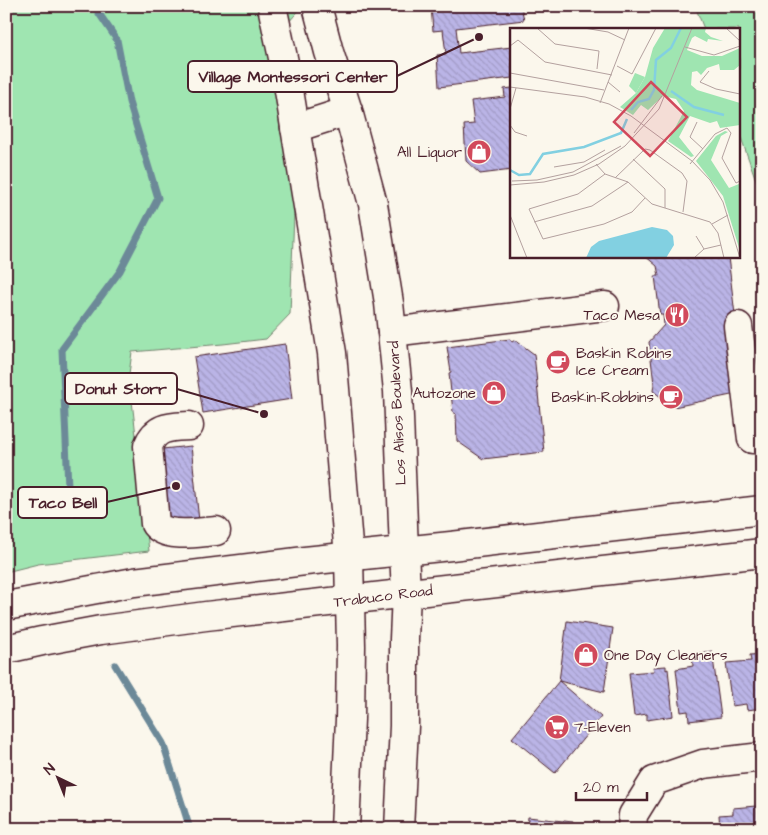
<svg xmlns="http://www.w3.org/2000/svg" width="768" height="835" viewBox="0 0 768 835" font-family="'Architects Daughter',sans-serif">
	<defs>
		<pattern id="building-back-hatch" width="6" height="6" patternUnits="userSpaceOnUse" patternTransform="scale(1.25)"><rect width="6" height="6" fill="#bab4e6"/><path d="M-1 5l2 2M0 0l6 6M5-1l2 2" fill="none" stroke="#a19ac5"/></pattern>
	</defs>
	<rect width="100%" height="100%" fill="#fbf7ec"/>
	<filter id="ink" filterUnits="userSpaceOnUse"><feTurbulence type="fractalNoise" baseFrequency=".02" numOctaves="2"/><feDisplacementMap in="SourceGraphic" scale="10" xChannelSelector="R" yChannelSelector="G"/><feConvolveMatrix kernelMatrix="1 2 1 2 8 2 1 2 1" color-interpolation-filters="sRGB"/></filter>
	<g filter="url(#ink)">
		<!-- grass -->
		<g fill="#9fe5b1" stroke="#74826e">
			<path d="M6,6H303L287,24L297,139L290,314L266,339L223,344L132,352L129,374L149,551L38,564L6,572Z"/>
			<path d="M695,6H762V197L739,132V29H704Z"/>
		</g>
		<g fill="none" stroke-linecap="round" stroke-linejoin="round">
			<!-- stream -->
			<g stroke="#6c8998" stroke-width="7">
				<path d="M69,510L62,349L120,271L158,198L129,102L117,40L94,6"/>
				<path d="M115,665L163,743L190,829"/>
			</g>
		</g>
		<!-- building -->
		<g fill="url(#building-back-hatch)" stroke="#4a1f2b">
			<path d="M431,6H521L524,20L456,28L459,53L512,47V78L439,87L437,55L446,54L443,30L433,31Z"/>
			<path d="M512,88V170L480,174L466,161L464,125L474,124L471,101L505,97L504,89Z"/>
			<path d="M645,256H717V258L728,257L736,323V394L674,407L653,391L654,384L649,342L664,325L663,315H660L655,276H659L657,266Z"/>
			<path d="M510,339L512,342L515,340L534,354L544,452L483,459L457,441L456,414L453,412L449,373L451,372L447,347Z"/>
			<path d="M285,344L292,399L203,413L194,357Z"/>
			<path d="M191,446L199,521L160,526L153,450Z"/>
			<path d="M567,621L613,628L604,692L559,681Z"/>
			<path d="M712,651L721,717L689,721L688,711L681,712L676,669L693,666L692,654Z"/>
			<path d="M762,654V708L747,710L746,704L732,706L726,663L751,661L750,655Z"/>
			<path d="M666,666V670L668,669L673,716L647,720V714L634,716L629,673L654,671L653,667Z"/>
			<path d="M559,681L601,717L555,773L512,738Z"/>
			<path d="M756,806L758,829H720L719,815L733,814V808Z"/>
			<path d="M528,817L563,821L564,820L573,821L572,829H527Z"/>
			<path d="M679,822L708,826V829H678Z"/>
		</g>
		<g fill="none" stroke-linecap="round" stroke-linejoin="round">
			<defs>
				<g id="minor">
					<path d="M738,326L752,439"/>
					<path d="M392,332L605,306"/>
					<path d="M189,426C170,427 156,426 148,446L155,524C167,539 199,532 216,531"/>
					<path d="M632,829L633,815L654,781L703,764L762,757"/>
				</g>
				<g id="major">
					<path d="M272,6L286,72L332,353L349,557L351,646L350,719L345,829"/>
					<path d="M317,6L329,52L348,111L373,204L389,303L398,391L404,551L406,593L404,639V726L399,829"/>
					<path d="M295,128L348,111"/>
					<path d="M6,606L134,582L305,561L451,546L762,510"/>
					<path d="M6,649L42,641L101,630L206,616L762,553"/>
				</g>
			</defs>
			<!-- minor casing -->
			<use href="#minor" stroke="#4a1f2b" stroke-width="31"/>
			<!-- major casing -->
			<use href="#major" stroke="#4a1f2b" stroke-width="31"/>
			<!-- minor -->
			<use href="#minor" stroke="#fbf7ec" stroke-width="28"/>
			<!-- major -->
			<use href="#major" stroke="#fbf7ec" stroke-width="28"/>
		</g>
	</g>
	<!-- icons -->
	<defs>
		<symbol id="shop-disc" viewBox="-11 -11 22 22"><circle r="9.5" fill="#d1495b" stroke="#fbf7ec"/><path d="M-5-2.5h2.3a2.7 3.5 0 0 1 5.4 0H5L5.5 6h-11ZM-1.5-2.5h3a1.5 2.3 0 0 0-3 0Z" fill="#fff"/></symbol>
		<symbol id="restaurant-disc" viewBox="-11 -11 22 22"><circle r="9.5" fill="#d1495b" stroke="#fbf7ec"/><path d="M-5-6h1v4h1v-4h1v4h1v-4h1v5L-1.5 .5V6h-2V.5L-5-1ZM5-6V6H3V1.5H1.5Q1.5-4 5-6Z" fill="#fff"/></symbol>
		<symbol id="cafe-disc" viewBox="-11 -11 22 22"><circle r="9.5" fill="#d1495b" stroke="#fbf7ec"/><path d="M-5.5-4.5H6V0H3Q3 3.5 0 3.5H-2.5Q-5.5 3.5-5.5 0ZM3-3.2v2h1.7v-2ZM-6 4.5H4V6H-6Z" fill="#fff"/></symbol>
		<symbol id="supermarket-disc" viewBox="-11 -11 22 22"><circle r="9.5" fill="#d1495b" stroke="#fbf7ec"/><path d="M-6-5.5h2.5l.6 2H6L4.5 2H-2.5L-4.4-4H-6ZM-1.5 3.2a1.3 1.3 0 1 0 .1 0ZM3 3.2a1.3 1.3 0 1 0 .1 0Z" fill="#fff"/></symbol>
	</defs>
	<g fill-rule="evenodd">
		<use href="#shop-disc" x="465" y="138" width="28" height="28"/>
		<use href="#restaurant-disc" x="663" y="301" width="28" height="28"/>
		<use href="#cafe-disc" x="544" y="348" width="28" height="28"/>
		<use href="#shop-disc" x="480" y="379" width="28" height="28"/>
		<use href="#cafe-disc" x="657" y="383" width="28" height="28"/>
		<use href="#shop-disc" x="572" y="641" width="28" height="28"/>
		<use href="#supermarket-disc" x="543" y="713" width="28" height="28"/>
	</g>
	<g text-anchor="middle" stroke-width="4" stroke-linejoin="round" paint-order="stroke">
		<!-- poi labels -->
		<g font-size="15" fill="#4a1f2b" stroke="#fbf7ec" text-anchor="end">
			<text x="462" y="157">All Liquor</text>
			<text x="660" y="320">Taco Mesa</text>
			<text x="576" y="358" text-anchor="start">Baskin Robins<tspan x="576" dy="17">Ice Cream</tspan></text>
			<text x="476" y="398">Autozone</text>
			<text x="654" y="402">Baskin-Robbins</text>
			<text x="604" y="660" text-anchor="start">One Day Cleaners</text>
			<text x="574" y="732" text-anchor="start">7-Eleven</text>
		</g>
		<!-- street labels -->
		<g font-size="15" fill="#4a1f2b" stroke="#fbf7ec">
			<text transform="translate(397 413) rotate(-93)" y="5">Los Alisos Boulevard</text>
			<text transform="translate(383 596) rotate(-7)" y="5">Trabuco Road</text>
		</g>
	</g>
	<!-- overview -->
	<g transform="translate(510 28)">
		<rect width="230" height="230" fill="#fbf7ec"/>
		<path d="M155,0H196L195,4L201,9L213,13L198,11L197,14L185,8L182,10L177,22L192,28H212L230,20V37L224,42H210L209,36L197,40L191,47L187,43L182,44L181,57L187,62L230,75V97L210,100L207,93L200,95L180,88L169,109L184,128L181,129L158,113L174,83L166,71L153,68L138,82L131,77L123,87L110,79L126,65L135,49L143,20Z" fill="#9fe5b1"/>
		<path d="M125,45L135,49L126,65L119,58ZM215,103L218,104L211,108L201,132L219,160L229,156L230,159V223L213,168L186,133L206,108Z" fill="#9fe5b1"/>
		<path d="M142,199L157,202L163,208L164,217L156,230H76L81,219L89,213Z" fill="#82d0e1"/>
		<path fill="none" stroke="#82d0e1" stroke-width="2.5" d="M161,63L184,79L214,87M121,82L128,74L139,71L144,62L146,32L161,20L171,0M0,142L9,147L20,146L33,126L74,119L111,105L117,91"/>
		<path fill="none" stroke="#b4a19f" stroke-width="1" d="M27,0L45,16L89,23L87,41M74,0L98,4L115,12M216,0L230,13M0,18L8,12L35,34L102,47M175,19L204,27L230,18M107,38L122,46L146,0M199,43L190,54L206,61L230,66M0,45L94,62M98,54L110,64M0,59L75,69L99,76L121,88L182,133L200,152L213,174L230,230M90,75L119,0M0,81L6,60M187,94L180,109L193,121M0,97L5,104L17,108M124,105L152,68M123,131L155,161V180M86,136L95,146L118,154L142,176L200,194L208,205L214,230M180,136L205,106L217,100L221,105L212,130L226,155L230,153M44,139L74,134L95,122M95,146L68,166L19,181L33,211L94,196L122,184L135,170M105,150L135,121L140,122L172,145L177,153L173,184M2,153L27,152L63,144L111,118M0,157L34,154L64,147L89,136L115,118L149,81L182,0M0,187L17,230M24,194L82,178L118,154M202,196L218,187M186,208L194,221M184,230L194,221L211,217"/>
		<path fill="#d1495b" fill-opacity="0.15" stroke="#d1495b" stroke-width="2.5" d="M141,54L177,89L140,128L104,94Z"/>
		<rect width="230" height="230" fill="none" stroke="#4a1f2b" stroke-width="2.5"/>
	</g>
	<!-- callouts -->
	<path fill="none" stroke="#4a1f2b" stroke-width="2" d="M479 37L397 76M264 414L177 389M176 486L107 502"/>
	<g fill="#4a1f2b" stroke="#fbf7ec" stroke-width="2">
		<circle cx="479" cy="37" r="5"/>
		<circle cx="264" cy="414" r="5"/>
		<circle cx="176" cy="486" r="5"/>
	</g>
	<g fill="#fbf7ec" stroke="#4a1f2b" stroke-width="2">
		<rect x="188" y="61" width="209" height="31" rx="5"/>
		<rect x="65" y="373" width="112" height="31" rx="5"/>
		<rect x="18" y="487" width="89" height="31" rx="5"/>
	</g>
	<g font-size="16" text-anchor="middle" font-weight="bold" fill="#4a1f2b">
		<text x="293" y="82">Village Montessori Center</text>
		<text x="121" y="394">Donut Storr</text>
		<text x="63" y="508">Taco Bell</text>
	</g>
	<!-- margin -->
	<rect width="768" height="835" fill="none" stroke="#fbf7ec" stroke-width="25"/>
	<rect x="12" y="12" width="743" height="810" fill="none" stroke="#4a1f2b" stroke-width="2" filter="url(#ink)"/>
	<!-- north arrow -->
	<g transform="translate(58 778) rotate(317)" stroke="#fbf7ec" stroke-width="4" paint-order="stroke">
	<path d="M0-4L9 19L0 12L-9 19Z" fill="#4a1f2b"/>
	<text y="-8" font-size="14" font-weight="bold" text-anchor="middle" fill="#4a1f2b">N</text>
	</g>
	<!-- scale -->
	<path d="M576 792v8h71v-8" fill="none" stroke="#4a1f2b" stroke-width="2.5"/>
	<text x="583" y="792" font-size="15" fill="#4a1f2b" stroke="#fbf7ec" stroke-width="4" paint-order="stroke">20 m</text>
</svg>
